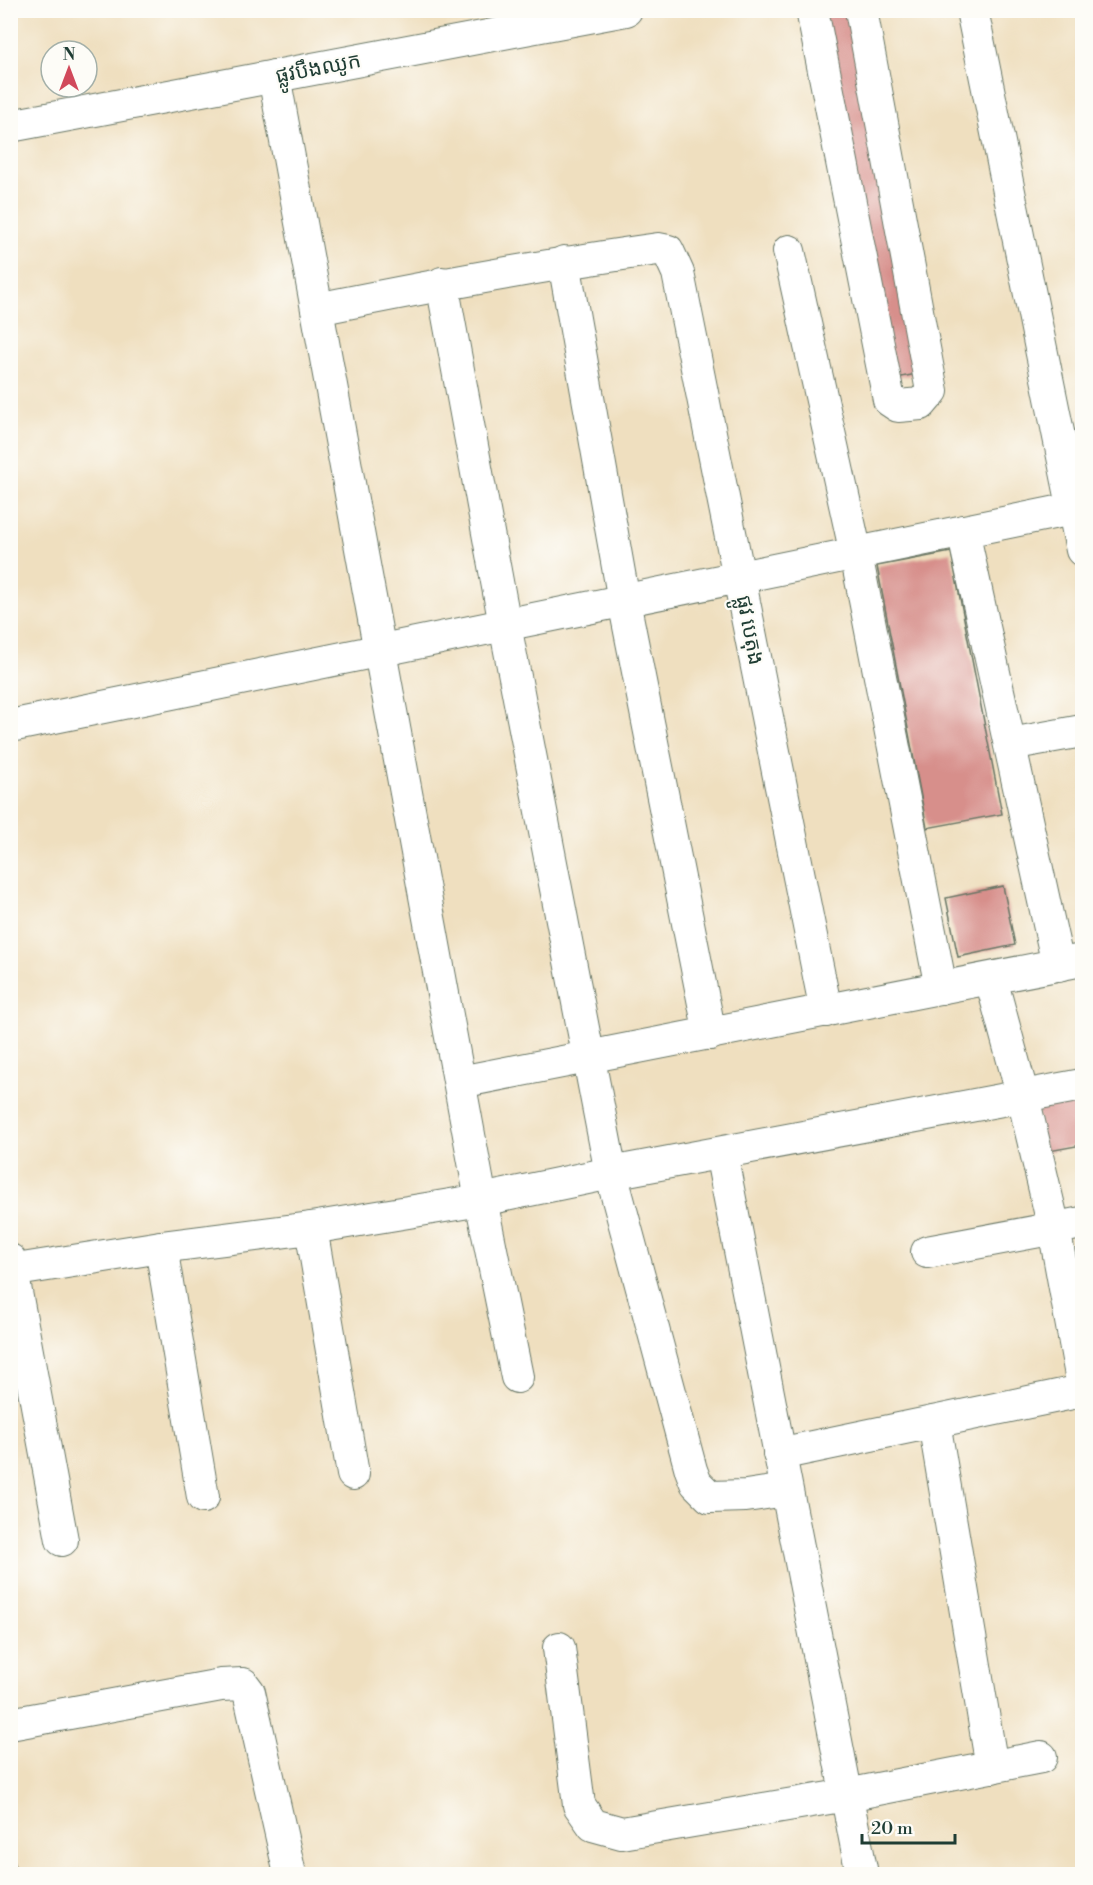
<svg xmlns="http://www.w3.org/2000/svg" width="1093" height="1885" viewBox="0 0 1093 1885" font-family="'Libre Bodoni','Noto Sans Khmer',serif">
	<rect width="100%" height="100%" fill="#fdfcf7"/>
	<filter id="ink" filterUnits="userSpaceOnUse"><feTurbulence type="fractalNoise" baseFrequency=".0167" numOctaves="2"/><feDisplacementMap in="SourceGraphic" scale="12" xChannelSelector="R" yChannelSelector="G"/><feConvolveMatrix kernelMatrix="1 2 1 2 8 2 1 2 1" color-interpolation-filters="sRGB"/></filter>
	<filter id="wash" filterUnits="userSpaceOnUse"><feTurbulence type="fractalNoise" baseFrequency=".008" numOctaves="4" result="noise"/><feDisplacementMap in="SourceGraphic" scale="24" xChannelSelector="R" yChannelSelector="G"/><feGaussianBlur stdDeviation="1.35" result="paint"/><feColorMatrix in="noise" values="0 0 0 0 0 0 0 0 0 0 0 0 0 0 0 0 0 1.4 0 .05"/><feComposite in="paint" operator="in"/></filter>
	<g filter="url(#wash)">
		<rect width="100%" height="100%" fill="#efdfbf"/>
		<g id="blocks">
			<!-- building -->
			<g fill="#d78f8b">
				<path d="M821,10H854L922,373L891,379Z"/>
				<path d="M951,552L1002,814L927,828L877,566Z"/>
				<path d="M1003,886L1015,945L958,957L946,898Z"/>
				<path d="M1082,1098V1145L1044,1152L1036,1106Z"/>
				<path d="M10,1845L16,1868L10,1869Z"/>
			</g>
		</g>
	</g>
	<g filter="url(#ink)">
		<use href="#blocks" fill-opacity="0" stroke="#687665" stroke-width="1.5"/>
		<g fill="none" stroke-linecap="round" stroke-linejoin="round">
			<defs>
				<g id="minor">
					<path d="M812,10L889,400L898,406L921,404L932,391L861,10"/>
					<path d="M972,10L1082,550"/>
					<path d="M274,76L481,1200L517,1377"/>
					<path d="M10,126L626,10"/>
					<path d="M789,251L856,554L941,988"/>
					<path d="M564,262L624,601L710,1034"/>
					<path d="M442,283L505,625L611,1173L691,1470L696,1483L710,1497L746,1496L786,1490"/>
					<path d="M317,309C431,286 543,265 658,249L668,251L678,273L826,1011"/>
					<path d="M963,531L1058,965"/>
					<path d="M10,726L1082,507"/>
					<path d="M1010,744L1082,731"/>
					<path d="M991,979L1023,1097L1054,1228L1082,1381"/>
					<path d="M460,1082L1082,960"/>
					<path d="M721,1153L862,1874"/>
					<path d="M311,1228L353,1474"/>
					<path d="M161,1247L203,1497"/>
					<path d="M927,1252L1082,1223"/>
					<path d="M10,1260L62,1540"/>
					<path d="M10,1271L161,1247L311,1228L481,1200L611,1173L1082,1085"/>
					<path d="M934,1422L992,1767"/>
					<path d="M779,1454L1082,1391"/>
					<path d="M559,1648L579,1805L593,1825L622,1833L847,1795L1041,1757"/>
					<path d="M10,1724L221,1685L243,1684L249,1692L290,1874"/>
				</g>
			</defs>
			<!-- minor casing -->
			<use href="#minor" stroke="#687665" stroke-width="34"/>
			<!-- minor -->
			<use href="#minor" stroke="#fff" stroke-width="32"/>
		</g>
	</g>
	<g text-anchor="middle" stroke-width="4.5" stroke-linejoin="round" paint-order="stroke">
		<!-- street labels -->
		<g font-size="21" fill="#1f3d34" stroke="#fdfcf7">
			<text transform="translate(318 68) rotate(-11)" y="7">ផ្លូវបឹងឈូក</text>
			<text transform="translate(750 630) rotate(79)" y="7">ផ្លូវ បេតុង</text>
		</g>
	</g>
	<!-- margin -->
	<rect width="1093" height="1885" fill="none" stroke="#fdfcf7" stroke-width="36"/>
	<!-- north arrow -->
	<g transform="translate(69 69)"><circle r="28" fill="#fdfcf7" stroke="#a4b0a9" stroke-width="1.5"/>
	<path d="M0-4.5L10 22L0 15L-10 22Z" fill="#d1495b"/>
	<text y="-9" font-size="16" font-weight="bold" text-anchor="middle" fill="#1f3d34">N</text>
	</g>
	<!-- scale -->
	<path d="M862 1834v9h93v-9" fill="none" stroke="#1f3d34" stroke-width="3"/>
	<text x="871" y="1834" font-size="18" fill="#1f3d34" stroke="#fdfcf7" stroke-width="4.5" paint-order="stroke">20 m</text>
</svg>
